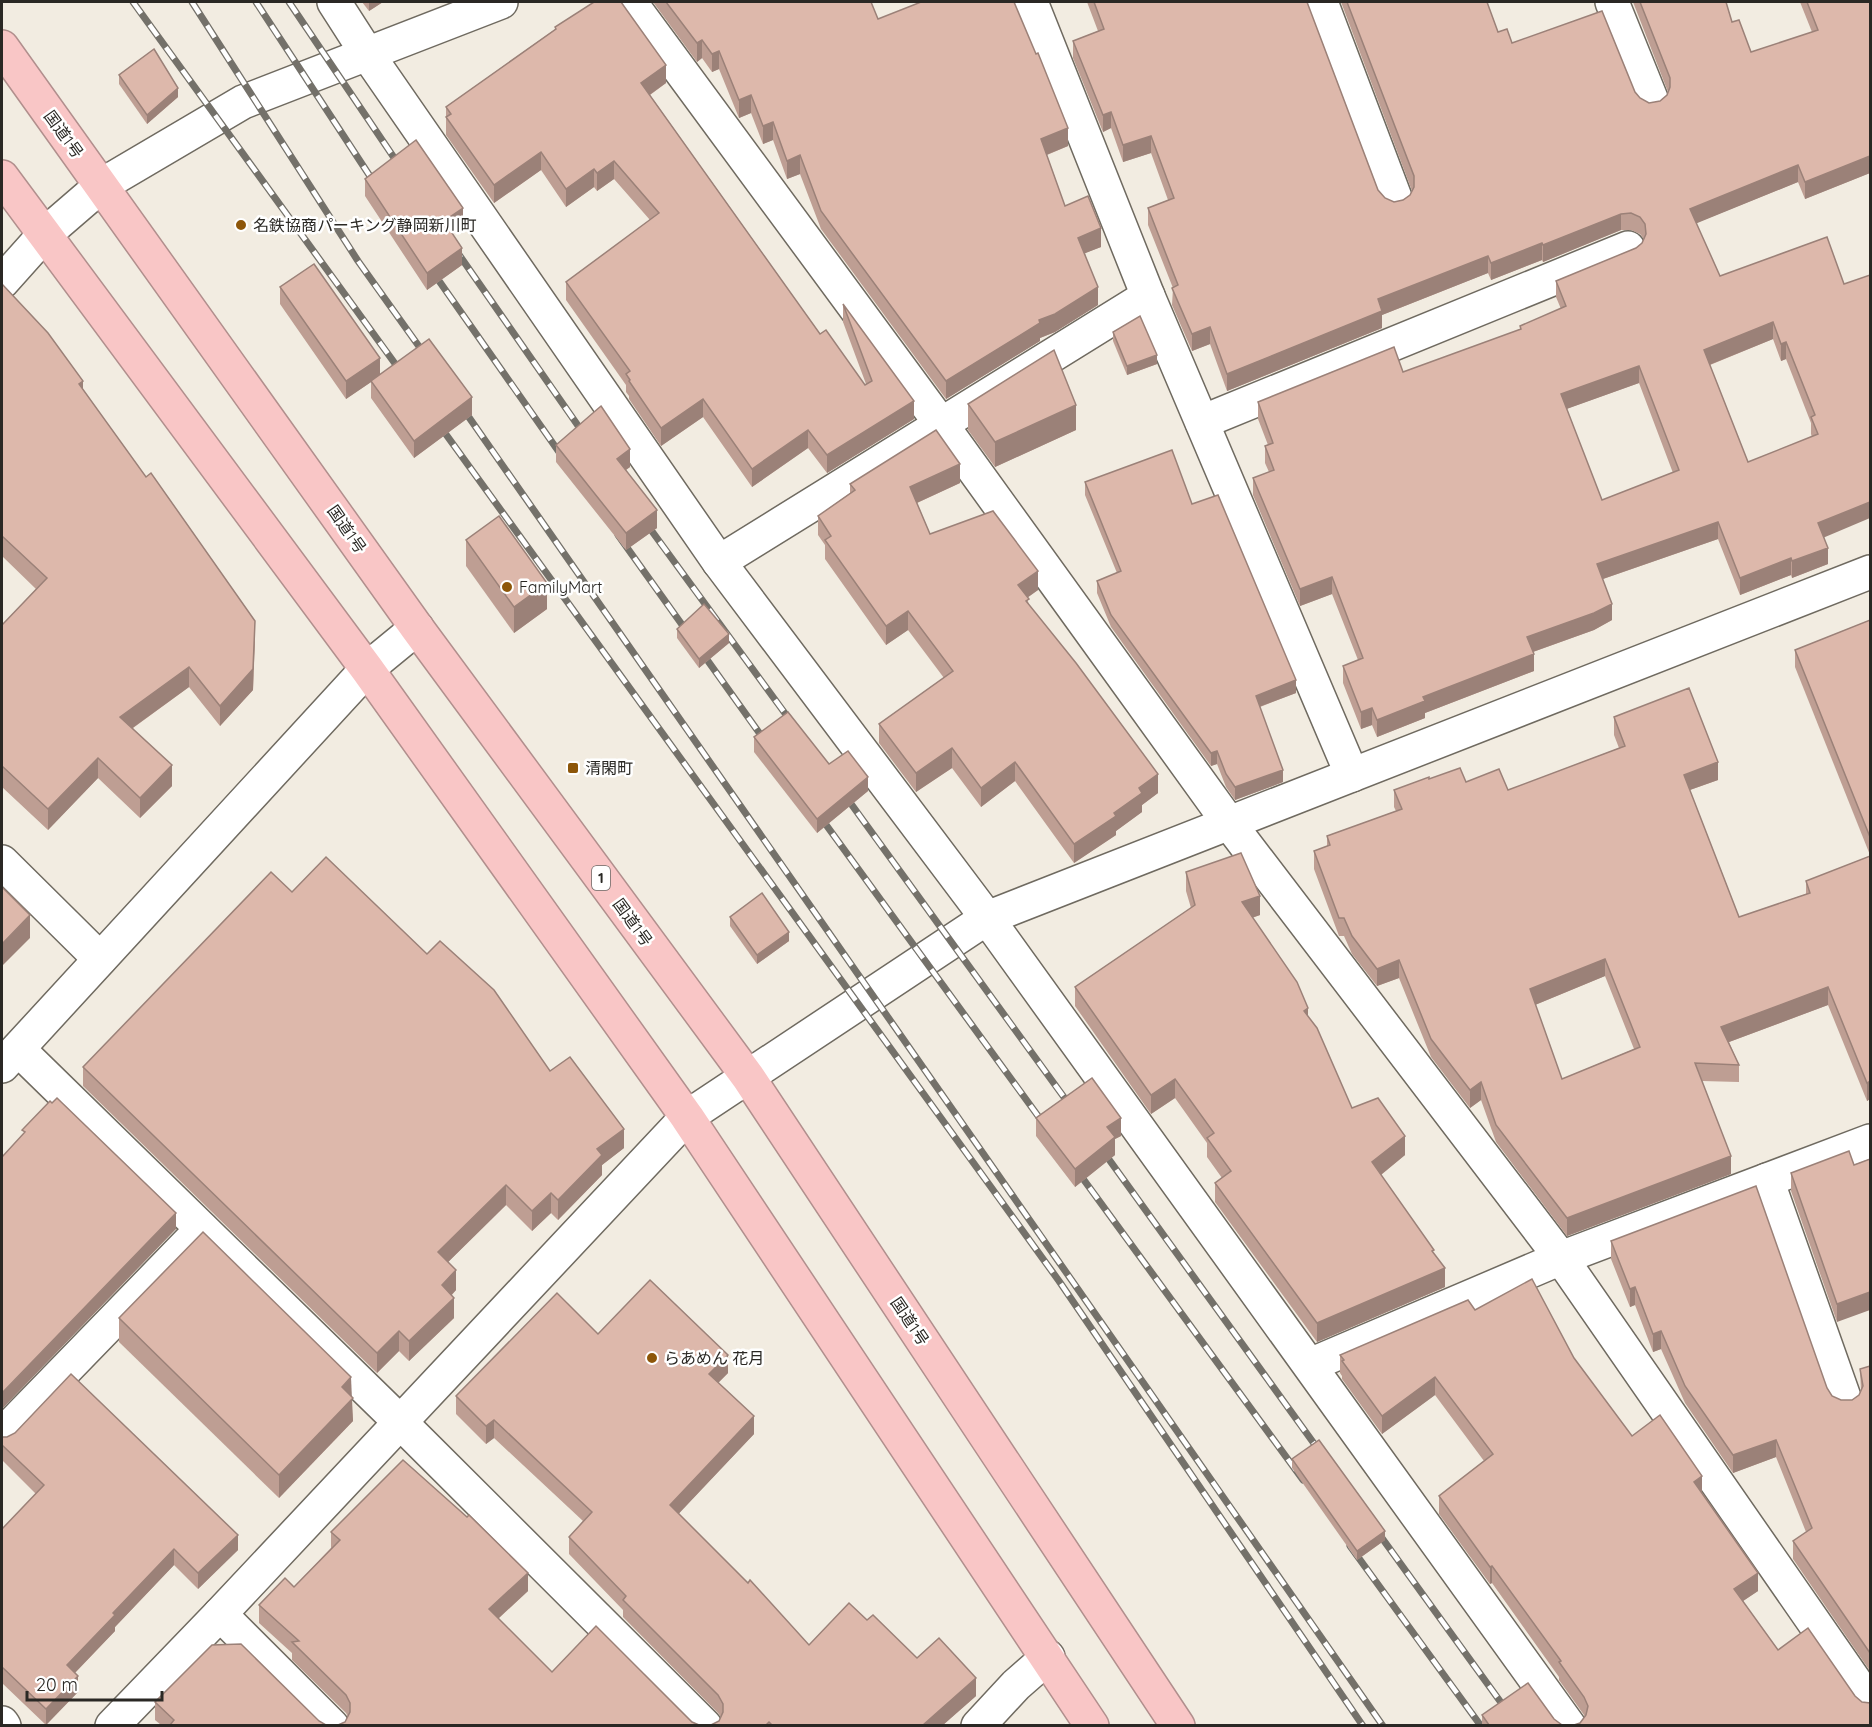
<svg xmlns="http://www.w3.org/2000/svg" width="1872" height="1727" viewBox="0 0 1872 1727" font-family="Quicksand,'Noto Sans JP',sans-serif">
	<rect width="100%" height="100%" fill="#f2ece1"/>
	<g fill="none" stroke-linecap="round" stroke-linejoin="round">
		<defs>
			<g id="minor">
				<path d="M334,2L368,55L719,562L987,918L1569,1726"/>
				<path d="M630,2L941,424L1229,823L1561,1258L1870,1703"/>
				<path d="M1031,2L1148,296L1352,775"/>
				<path d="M1321,2L1396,200"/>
				<path d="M1612,2L1652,101"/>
				<path d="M2,282L44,235L102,185L243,102L501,2"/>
				<path d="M1202,422L1628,248"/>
				<path d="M719,562L1148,296"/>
				<path d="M2,862L100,959"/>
				<path d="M18,1049L400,1422L705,1726"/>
				<path d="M2,1066L367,669L417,628"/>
				<path d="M1767,1180L1845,1400"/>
				<path d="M1310,1365L1561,1258L1870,1141"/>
				<path d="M2,1435L202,1229"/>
				<path d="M220,1614L332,1726"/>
				<path d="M2,1723L4,1726"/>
				<path d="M112,1726L220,1614L687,1117L987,918L1870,572"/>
				<path d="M978,1726L1016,1685L1048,1657"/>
			</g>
			<g id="highway">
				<path d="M2,47L417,628L748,1077L1178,1726"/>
				<path d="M2,177L367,669L687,1117L1092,1726"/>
			</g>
		</defs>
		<!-- minor casing -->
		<use href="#minor" stroke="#6f6a60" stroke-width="36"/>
		<!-- highway casing -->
		<use href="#highway" stroke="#b18f8d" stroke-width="36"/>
		<!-- minor -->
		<use href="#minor" stroke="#fff" stroke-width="33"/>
		<!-- highway -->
		<use href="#highway" stroke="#f9c6c6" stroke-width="33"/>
		<defs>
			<g id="rail">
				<path d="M133,2L404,376"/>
				<path d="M192,2L358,261L428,359"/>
				<path d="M256,2L379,190"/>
				<path d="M289,2L403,171"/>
				<path d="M453,246L588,440"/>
				<path d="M430,268L566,462"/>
				<path d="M459,403L1383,1726"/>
				<path d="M437,422L1059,1281L1363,1726"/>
				<path d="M643,519L795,727"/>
				<path d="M618,535L770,748"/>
				<path d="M841,790L1074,1111"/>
				<path d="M816,811L1049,1131"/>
				<path d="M1100,1147L1323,1456"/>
				<path d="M1073,1165L1303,1480"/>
				<path d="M1374,1527L1518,1726"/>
				<path d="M1350,1546L1481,1726"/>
			</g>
		</defs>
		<!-- rail casing -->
		<use href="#rail" stroke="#74716a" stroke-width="7"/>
		<!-- rail -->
		<use href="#rail" stroke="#fff" stroke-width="4.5" stroke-dasharray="14" stroke-linecap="butt"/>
	</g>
	<!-- wall -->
	<g fill="#be9e93" fill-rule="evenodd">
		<path d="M362,2H383L369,11Z"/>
		<path d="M653,2H871L878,19L1068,146L1047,155L1065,206L1101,247L1085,253L1098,305L1055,332L1040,338V341L946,399L821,229L800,174L787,179L773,140L763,144L751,113L739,118L719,69L712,72L702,58L697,62Z"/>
		<path d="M1087,2H1307L1378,190L1385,198L1394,202L1403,200L1410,195L1412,191L1341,2H1487L1498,32L1512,43L1635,92L1640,98L1649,103L1660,101L1667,95L1668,92L1633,2H1726L1732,22L1751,52L1812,32L1800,2H1870V173L1805,199L1798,182L1696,223L1720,276L1827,237L1824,537L1828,564L1792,578L1791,575L1740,595L1718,539L1603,579L1612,620L1594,630L1533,652L1534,671L1425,713V718L1377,737L1372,725L1361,729L1343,683V666L1358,660L1332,594L1300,606L1253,495V478L1269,472L1265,463V446L1268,445L1258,419V402L1403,372L1520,330V326L1561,309L1556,297V281L1636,248L1642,243L1644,239L1640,234L1631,230H1621L1543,262L1542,260L1491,280L1488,273L1382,315V328L1227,391L1210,344L1192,351L1172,305L1173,288L1148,225V208L1168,200L1151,153L1123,162L1111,128L1103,132L1073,58V41L1098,31ZM1773,339L1781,361L1786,359L1811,423V434L1812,437L1748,462L1710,365ZM1639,383L1673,473L1602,500L1566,409Z"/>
		<path d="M555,27L666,83L650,95L820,334L865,385L866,384L843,322V304L914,419L827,473L808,448L752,487L703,417L661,446L629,399V396L626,392V385L566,300V282L650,220L614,179L597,191L594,187L566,207L541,170L494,203L446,135V107L555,29Z"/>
		<path d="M119,75L178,97L147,124L119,84Z"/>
		<path d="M365,179L463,225L452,233L462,265L427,290L365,196Z"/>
		<path d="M2,284L83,390L255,641L253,690L220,726L189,687L133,728L172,786L140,818L98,778L48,830L2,787V625L36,589L2,556Z"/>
		<path d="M280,287L380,374L472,415L414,458L371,398V382L346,399L280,304Z"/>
		<path d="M1113,332L1157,364L1127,375L1113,341Z"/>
		<path d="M968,404L1076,430L995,467L968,430Z"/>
		<path d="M556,445L630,467L626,470L657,528L626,550L556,462Z"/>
		<path d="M1085,482L1192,504L1296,693L1260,707L1283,782L1235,800L1226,787L1217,764L1211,766L1111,627L1097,593V581L1117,573L1085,495Z"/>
		<path d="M960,483L917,503L930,534L1038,590L1027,598L1029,605L1158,793L1142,805V812L1116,831V835L1074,863L1015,781L981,807L952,768L916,792L879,743V724L944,678L908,630L886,645L825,559V545L818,535V516L850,493V484Z"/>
		<path d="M466,540L547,609L514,633L466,566Z"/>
		<path d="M1870,620V855L1795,667V650Z"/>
		<path d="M677,629L729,643L699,668L677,638Z"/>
		<path d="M1614,717L1718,780L1690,790L1739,917L1806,894V881L1870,856V1099L1867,1101L1828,1005L1729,1042L1739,1065V1082L1702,1081L1731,1174L1567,1236L1496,1142L1481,1100L1470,1108L1431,1057L1399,978L1377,986L1352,954L1344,936H1339L1314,869V851L1327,846V836L1396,811L1394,807V790L1429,779L1466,782L1508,790L1619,748L1614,735ZM1605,976L1634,1049L1562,1079L1535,1005Z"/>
		<path d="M754,737L829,764L868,791L817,833L754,752Z"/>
		<path d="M1186,872L1260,915L1252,918L1308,1017L1352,1108L1405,1155L1381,1175L1434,1254L1445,1287L1317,1342L1215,1202V1183L1222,1178L1207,1157V1143L1175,1098L1151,1114L1075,1006V987L1191,908L1186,891Z"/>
		<path d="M292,892L550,1071L624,1148L602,1165V1175L558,1220L551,1213L532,1231L506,1205L448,1262L456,1290L451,1296L454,1318L409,1361L399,1351L377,1373L83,1086V1067Z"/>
		<path d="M730,917L789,941L757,964L730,926Z"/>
		<path d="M1036,1118L1121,1136L1115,1139V1155L1075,1187L1036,1136Z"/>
		<path d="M1854,1165L1837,1322L1791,1191V1173Z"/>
		<path d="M1611,1241L1827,1388L1832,1396L1841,1400H1852L1859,1395L1861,1391L1860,1369L1870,1366V1671L1793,1559V1541L1806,1532L1776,1457L1733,1473L1685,1403L1661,1349L1653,1352L1635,1305L1630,1307L1611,1259Z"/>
		<path d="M1475,1310L1574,1358L1632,1436L1702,1493L1758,1591L1743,1601L1778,1650L1855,1696L1862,1702L1580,1723L1585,1717L1584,1715L1559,1680V1677L1492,1583L1490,1584L1439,1514V1496L1484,1461L1435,1395L1382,1434L1342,1379V1376L1340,1373V1355Z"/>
		<path d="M119,1318L351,1396L353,1421L279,1498L119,1342Z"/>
		<path d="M598,1334L728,1373L718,1383L754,1434L678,1514L809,1645L867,1620L917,1658L976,1696L943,1725H711L719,1721L721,1717L718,1713L623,1617V1610L569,1554V1537L583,1521L494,1438L486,1444L456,1414V1396Z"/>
		<path d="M2,1437L238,1550L198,1589L174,1565L115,1627V1631L75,1673L78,1692L46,1725L2,1683V1529L36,1494L2,1460Z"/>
		<path d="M1292,1459L1385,1540L1357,1560L1292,1468Z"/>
		<path d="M331,1532L528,1591L498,1619L552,1672L692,1722H345L348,1717L346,1713L292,1660V1653L259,1623V1605L294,1587L331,1548Z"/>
		<path d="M155,1702L319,1721L326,1725H161L155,1720Z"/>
		<path d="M1482,1715L1554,1719L1562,1725H1482Z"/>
	</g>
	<!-- shaded-wall -->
	<g fill="#9b8178">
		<path d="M369,2H383L369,11Z"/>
		<path d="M702,40V58L697,62V43Z"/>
		<path d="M719,51V69L712,72V54Z"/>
		<path d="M666,65V83L641,101V83Z"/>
		<path d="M178,88V97L147,124V115Z"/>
		<path d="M751,95V113L739,118V100Z"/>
		<path d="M1111,112V128L1103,132V115Z"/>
		<path d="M773,122V140L763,144V126Z"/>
		<path d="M1068,128V146L1041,157V139Z"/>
		<path d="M1151,136V153L1123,162V145Z"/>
		<path d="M541,152V170L494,203V185Z"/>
		<path d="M800,155V174L787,179V161Z"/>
		<path d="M1870,156V173L1805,199V182Z"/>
		<path d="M614,161V179L597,191V173Z"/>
		<path d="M1798,165V182L1690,226V209Z"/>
		<path d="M594,169V187L566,207V189Z"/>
		<path d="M463,208V225L444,238V221Z"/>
		<path d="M1621,214V230L1543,262V245Z"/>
		<path d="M1101,228V247L1078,256V238Z"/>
		<path d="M1542,243V260L1491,280V263Z"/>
		<path d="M462,248V265L427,290V273Z"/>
		<path d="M1488,256V273L1382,315V328L1227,391V374L1378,299Z"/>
		<path d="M1098,287V305L1055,332L1040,338V341L946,399V381L1039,320Z"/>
		<path d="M1773,322V339L1704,367V350Z"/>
		<path d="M1210,327V344L1192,351V334Z"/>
		<path d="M1786,342V359L1781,361V344Z"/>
		<path d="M1157,355V364L1127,375V366Z"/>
		<path d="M380,358V376L346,399V381Z"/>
		<path d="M1639,366V383L1561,411V394Z"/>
		<path d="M83,381V402L79,384Z"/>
		<path d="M472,397V415L414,458V441Z"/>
		<path d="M703,399V417L661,446V428Z"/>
		<path d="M914,401V419L827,473V455Z"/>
		<path d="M1076,405V430L995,467V442Z"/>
		<path d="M808,430V448L752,487V469Z"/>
		<path d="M630,449V467L617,476V459Z"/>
		<path d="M960,464V483L910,506V487Z"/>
		<path d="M1870,502V518L1818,540V523Z"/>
		<path d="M657,510V528L626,550V533Z"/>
		<path d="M1718,522V539L1597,581V564Z"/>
		<path d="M1828,548V564L1792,578V561Z"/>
		<path d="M1791,558V575L1740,595V578Z"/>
		<path d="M1038,571V590L1018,604V585Z"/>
		<path d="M1332,577V594L1300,606V589Z"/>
		<path d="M547,583V609L514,633V607Z"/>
		<path d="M1612,604V620L1594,630L1527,654V637Z"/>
		<path d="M908,611V630L886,645V626Z"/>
		<path d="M255,621L253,690L220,726V706Z"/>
		<path d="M729,634V643L699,668V659Z"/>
		<path d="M1534,654V671L1425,713V718L1377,737V720L1423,697Z"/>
		<path d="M189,667V687L120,737V717Z"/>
		<path d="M1296,680V693L1256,708V696Z"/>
		<path d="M1372,708V725L1361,729V712Z"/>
		<path d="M952,748V768L916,792V773Z"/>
		<path d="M1217,751V764L1211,766V753Z"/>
		<path d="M98,758V778L48,830V809Z"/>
		<path d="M1015,762V781L981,807V788Z"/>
		<path d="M1718,762V780L1684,792V775Z"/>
		<path d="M172,765V786L140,818V798Z"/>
		<path d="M1283,770V782L1235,800V787Z"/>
		<path d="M1158,774V793L1142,805V812L1116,831V835L1074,863V844L1114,813L1139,788Z"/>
		<path d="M868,777V791L817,833V819Z"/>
		<path d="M1260,896V915L1242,921V902Z"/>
		<path d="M30,915V938L2,966V944Z"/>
		<path d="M789,932V941L757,964V955Z"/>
		<path d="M1605,959V976L1530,1007V989Z"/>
		<path d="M1399,960V978L1377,986V969Z"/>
		<path d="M1828,987V1005L1721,1045V1027Z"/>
		<path d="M1308,1008V1027L1304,1011Z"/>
		<path d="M1175,1079V1098L1151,1114V1095Z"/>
		<path d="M1870,1081V1099L1867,1101V1083Z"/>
		<path d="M1481,1082V1100L1470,1108V1090Z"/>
		<path d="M1121,1118V1136L1115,1139V1155L1075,1187V1169L1107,1127Z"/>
		<path d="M624,1129V1148L602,1165V1175L558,1220V1200L597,1149Z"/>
		<path d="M1405,1136V1155L1372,1182V1162Z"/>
		<path d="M1731,1156V1174L1567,1236V1218Z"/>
		<path d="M506,1185V1205L438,1272V1252Z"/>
		<path d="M551,1193V1213L532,1231V1211Z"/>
		<path d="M176,1213V1229L2,1409V1393Z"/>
		<path d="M1445,1268V1287L1317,1342V1323Z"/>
		<path d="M456,1270V1290L442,1305V1285Z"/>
		<path d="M1635,1287V1305L1630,1307V1289Z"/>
		<path d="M1870,1292V1310L1837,1322V1304Z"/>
		<path d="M454,1298V1318L409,1361V1341Z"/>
		<path d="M399,1331V1351L377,1373V1353Z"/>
		<path d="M1661,1331V1349L1653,1352V1334Z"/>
		<path d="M728,1355V1373L709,1392V1374Z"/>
		<path d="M351,1377L353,1421L279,1498V1475L342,1387Z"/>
		<path d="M1435,1377V1395L1382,1434V1416Z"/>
		<path d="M754,1416V1434L670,1523V1505Z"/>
		<path d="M494,1420V1438L486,1444V1426Z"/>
		<path d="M1776,1440V1457L1733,1473V1455Z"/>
		<path d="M1702,1476V1494L1694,1482Z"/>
		<path d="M1385,1531V1540L1357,1560V1551Z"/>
		<path d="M238,1535V1550L198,1589V1573Z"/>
		<path d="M174,1549V1565L115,1627V1631L67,1681V1665L113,1613Z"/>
		<path d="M1492,1566V1583L1490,1584V1567Z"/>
		<path d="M528,1573V1591L489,1627V1609Z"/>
		<path d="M1758,1573V1591L1734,1607V1589Z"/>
		<path d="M78,1676V1692L46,1725V1709Z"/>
		<path d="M976,1678V1696L943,1725H923Z"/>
	</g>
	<!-- building -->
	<g fill="#ddb8ab" stroke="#9b8178" stroke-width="1.5" fill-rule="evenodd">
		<path d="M594,2H621L666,65L641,83L820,334L826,330L865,385L872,381L843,304L914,401L827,455L808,430L752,469L703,399L661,428L629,381L630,380L626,374L630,371L566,282L659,213L614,161L597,173L594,169L566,189L541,152L494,185L446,117L451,114L446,107L556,29L555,27Z"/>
		<path d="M666,2H871L878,19L921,2H1014L1036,54L1038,53L1068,128L1041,139L1065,206L1088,196L1101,228L1078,238L1098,287L1055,314L1039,320L1040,323L946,381L821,211L800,155L787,161L773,122L763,126L751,95L739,100L719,51L712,54L702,40L697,43Z"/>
		<path d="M1094,2H1307L1378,190L1385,198L1394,202L1403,200L1410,195L1414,187V176L1347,2H1487L1498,32L1507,29L1512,43L1602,11L1635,92L1640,98L1649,103L1660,101L1667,95L1670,87V78L1640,2H1726L1732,22L1739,20L1751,52L1818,30L1807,2H1870V156L1805,182L1798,165L1690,209L1720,276L1827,237L1844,284L1870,275V502L1818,523L1828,548L1792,561L1791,558L1740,578L1718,522L1597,564L1612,604L1594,613L1527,637L1534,654L1423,697L1425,701L1377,720L1372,708L1361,712L1343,666L1363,658L1332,577L1300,589L1253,478L1274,470L1265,446L1273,443L1258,402L1394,347L1403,372L1521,329L1520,326L1566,306L1556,281L1636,248L1642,243L1646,234L1645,224L1640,217L1631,213L1621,214L1543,245L1542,243L1491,263L1488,256L1378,299L1382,311L1227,374L1210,327L1192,334L1172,288L1178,285L1148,208L1174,198L1151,136L1123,145L1111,112L1103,115L1073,41L1104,29ZM1773,322L1781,344L1786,342L1815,415L1811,417L1818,434L1748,462L1704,350ZM1639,366L1679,470L1602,500L1561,394Z"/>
		<path d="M154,49L178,88L147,115L119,75Z"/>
		<path d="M416,140L463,208L444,221L462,248L427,273L365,179Z"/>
		<path d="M314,264L380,358L346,381L280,287Z"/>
		<path d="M2,284L48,333L83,381L79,384L146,477L151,473L255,621L253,669L220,706L189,667L120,717L172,765L140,798L98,758L48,809L2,766V625L47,578L2,536Z"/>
		<path d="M1140,316L1157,355L1127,366L1113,332Z"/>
		<path d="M429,339L472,397L414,441L371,381Z"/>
		<path d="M1054,350L1076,405L995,442L968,404Z"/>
		<path d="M601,406L630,449L617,459L657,510L626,533L556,445Z"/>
		<path d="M936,430L960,464L910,487L930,534L993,511L1038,571L1018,585L1029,599L1026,601L1076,663L1158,774L1139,788L1142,793L1114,813L1116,816L1074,844L1015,762L981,788L952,748L916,773L879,724L953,671L908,611L886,626L825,540L831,536L818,516L855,490L850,484Z"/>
		<path d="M1172,450L1192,504L1218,495L1296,680L1256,696L1283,770L1235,787L1226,774L1217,751L1211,753L1111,615L1097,581L1121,571L1085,482Z"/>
		<path d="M499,516L547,583L514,607L466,540Z"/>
		<path d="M704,604L729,634L699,659L677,629Z"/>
		<path d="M1870,620V837L1795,650Z"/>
		<path d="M1689,688L1718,762L1684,775L1739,917L1810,893L1806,881L1870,856V1081L1867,1083L1828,987L1721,1027L1739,1065L1695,1063L1731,1156L1567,1218L1496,1125L1481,1082L1470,1090L1431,1039L1399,960L1377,969L1352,936L1344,918H1339L1314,851L1330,845L1327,836L1402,809L1394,790L1429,777V779L1460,768L1466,782L1499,769L1508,790L1625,746L1614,717ZM1605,959L1640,1047L1562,1079L1530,989Z"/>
		<path d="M788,712L829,764L848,751L868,777L817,819L754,737Z"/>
		<path d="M1241,853L1260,896L1242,902L1297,982L1308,1008L1304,1011L1317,1028L1352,1108L1378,1098L1405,1136L1372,1162L1434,1250L1432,1251L1445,1268L1317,1323L1215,1183L1231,1171L1207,1138L1214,1133L1175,1079L1151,1095L1075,987L1195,905L1186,872Z"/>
		<path d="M326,857L427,954L440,941L494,990L550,1071L570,1057L624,1129L597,1149L602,1155L558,1200L551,1193L532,1211L506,1185L438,1252L456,1270L442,1285L454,1298L409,1341L399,1331L377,1353L83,1067L271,872L292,892Z"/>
		<path d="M2,887L30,915L2,944Z"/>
		<path d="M762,893L789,932L757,955L730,917Z"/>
		<path d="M1092,1078L1121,1118L1107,1127L1115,1137L1075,1169L1036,1118Z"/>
		<path d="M57,1098L176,1213L2,1393V1157L25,1132L22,1130L50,1101L52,1103Z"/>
		<path d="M1849,1151L1854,1165L1870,1159V1292L1837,1304L1791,1173Z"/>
		<path d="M1756,1186L1827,1388L1832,1396L1841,1400H1852L1859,1395L1863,1386L1860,1369L1870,1366V1653L1793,1541L1812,1528L1776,1440L1733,1455L1685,1386L1661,1331L1653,1334L1635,1287L1630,1289L1611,1241Z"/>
		<path d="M203,1232L351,1377L342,1387L353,1398L279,1475L119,1318Z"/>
		<path d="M1532,1279L1574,1358L1632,1436L1660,1415L1702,1476L1694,1482L1758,1573L1734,1589L1778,1650L1808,1628L1855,1696L1862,1702L1870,1703V1725H1574L1580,1723L1586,1715L1588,1706L1584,1697L1559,1662L1561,1661L1492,1566L1490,1567L1439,1496L1493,1454L1435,1377L1382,1416L1342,1361L1344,1360L1340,1355L1468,1300L1475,1310Z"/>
		<path d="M650,1280L728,1355L709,1374L754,1416L670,1505L748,1583L750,1580L809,1645L849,1603L867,1620L873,1615L917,1658L939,1638L976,1678L923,1725H772L769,1722L766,1725H711L719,1721L723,1712V1704L718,1695L623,1600L626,1596L569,1537L592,1512L494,1420L486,1426L456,1396L557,1293L598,1334Z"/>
		<path d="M71,1374L238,1535L198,1573L174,1549L113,1613L115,1615L67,1665L78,1676L46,1709L2,1667V1529L44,1485L2,1445V1437H7L15,1433Z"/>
		<path d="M1319,1440L1385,1531L1357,1551L1292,1459Z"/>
		<path d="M403,1460L467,1517L469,1515L528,1573L489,1609L552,1672L596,1626L692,1722L699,1725H338L345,1722L350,1712V1703L346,1695L292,1642L299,1641L259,1605L285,1578L294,1587L340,1540L331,1532Z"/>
		<path d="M241,1644L319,1721L326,1725H170L174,1720L155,1702L212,1645Z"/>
		<path d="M1528,1683L1554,1719L1562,1725H1489L1482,1715Z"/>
	</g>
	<!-- markers -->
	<g fill="#8d5609" stroke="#fff" stroke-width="2">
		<circle cx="241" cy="225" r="6"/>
		<circle cx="507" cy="587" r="6"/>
		<rect x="567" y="762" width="12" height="12" rx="3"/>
		<circle cx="652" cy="1358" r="6"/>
	</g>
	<g text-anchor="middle" stroke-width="5" stroke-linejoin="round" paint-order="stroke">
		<!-- shield labels -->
		<rect fill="#fff" stroke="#6a6866" stroke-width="1.5" x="592" y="866" width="18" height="24" rx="4.5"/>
		<g font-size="15" font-weight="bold" fill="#2a2824">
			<text x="601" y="883">1</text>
		</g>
		<!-- street labels -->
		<g font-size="16" fill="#2a2824" stroke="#fff">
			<text transform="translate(64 134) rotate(54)" y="6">国道1号</text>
			<text transform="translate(347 529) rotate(55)" y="6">国道1号</text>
			<text transform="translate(633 922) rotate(54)" y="6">国道1号</text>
			<text transform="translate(910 1321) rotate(56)" y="6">国道1号</text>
		</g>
		<!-- poi labels -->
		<g font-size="16" fill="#2a2824" stroke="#fff" text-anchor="start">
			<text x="253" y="231">名鉄協商パーキング静岡新川町</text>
			<text x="519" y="593">FamilyMart</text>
			<text x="585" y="774">清閑町</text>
			<text x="664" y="1364">らあめん 花月</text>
		</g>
	</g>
	<!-- border -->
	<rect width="1872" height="1727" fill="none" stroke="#2a2824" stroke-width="6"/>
	<!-- scale -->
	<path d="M27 1691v9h135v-9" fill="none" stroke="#2a2824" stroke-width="3"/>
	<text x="36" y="1691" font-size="18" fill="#2a2824" stroke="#ffffff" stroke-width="4.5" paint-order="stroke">20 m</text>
</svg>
